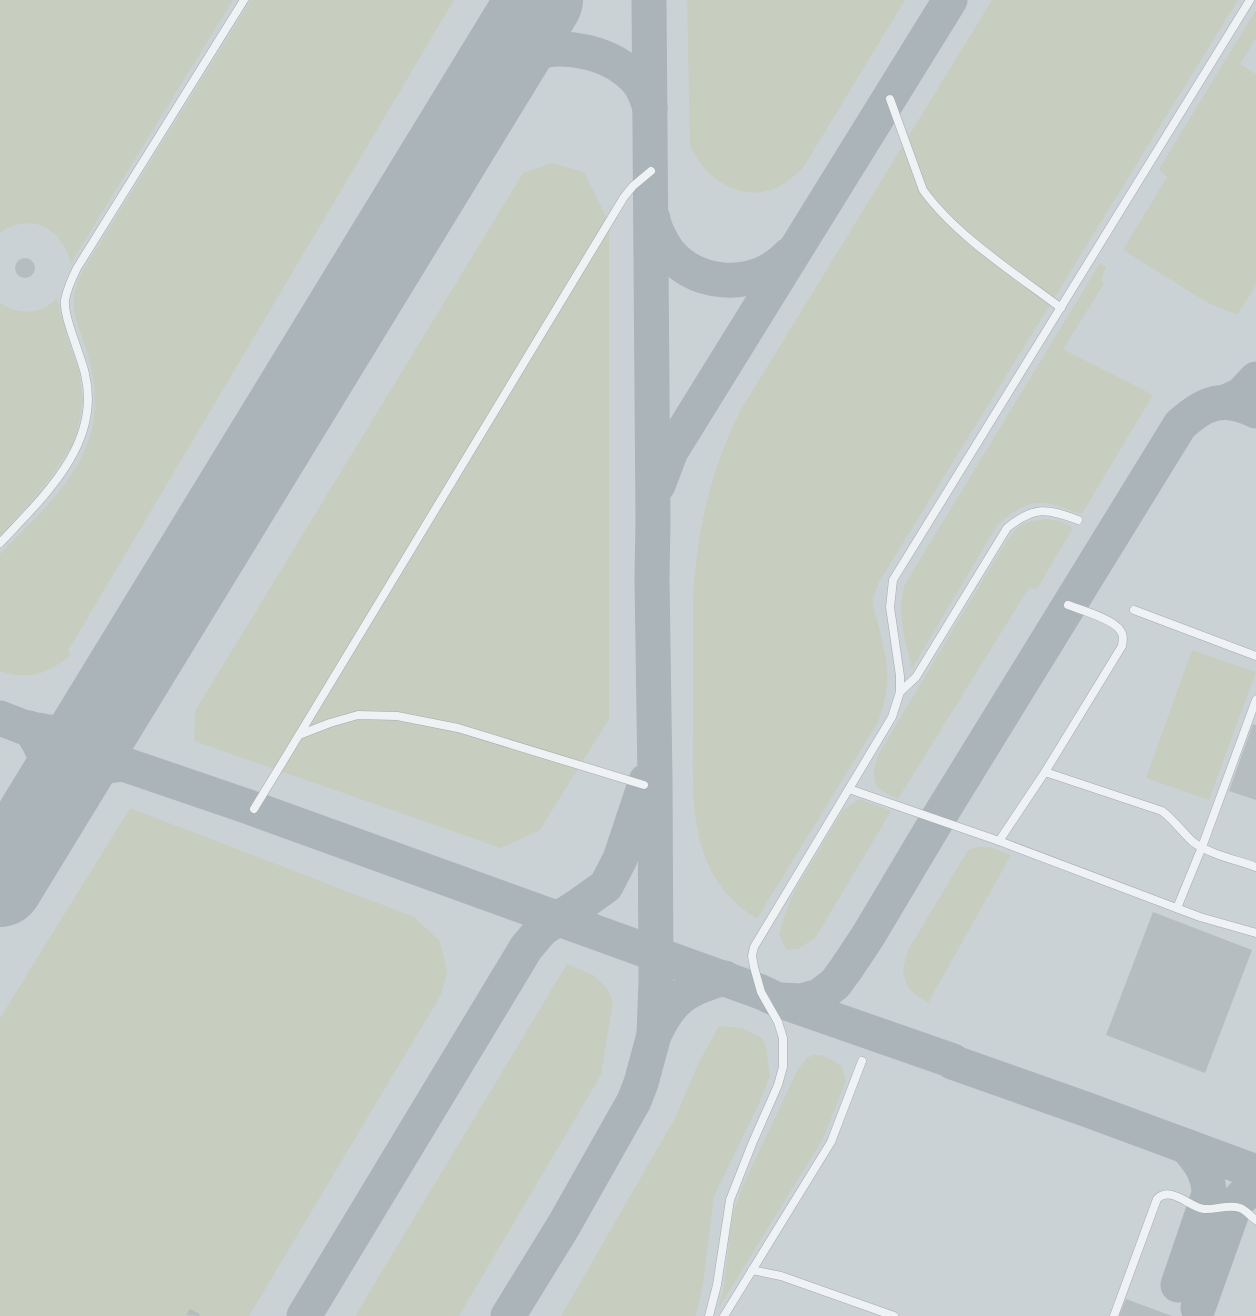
<svg xmlns="http://www.w3.org/2000/svg" width="1256" height="1316" viewBox="0 0 1256 1316" font-family="'Alegreya Sans',sans-serif">
	<rect width="100%" height="100%" fill="#dde2e5"/>
	<!-- built -->
	<rect fill="#cbd2d6" x="0" y="0" width="1256" height="1316"/>
	<!-- green -->
	<g fill="#c7cebf">
		<path d="M0,0H233L71,263C62,229 32,211 0,233Z"/>
		<path d="M251,0H454L68,651L71,655C48,674 29,681 0,671V554C61,491 116,447 87,352C77,320 67,308 80,275Z"/>
		<path d="M687,0H905L803,168C793,177 781,188 767,191C734,199 702,175 690,145Z"/>
		<path d="M992,0H1238L879,582L874,596L873,604C884,650 896,676 878,722L757,919C685,874 693,798 693,724C693,682 693,640 693,598C697,530 710,472 740,411Z"/>
		<path d="M1256,10V38L1240,64L1256,74V285L1237,315L1208,303L1123,250L1167,177L1159,169Z"/>
		<path d="M552,163L584,172L609,223V719L540,830L501,848L194,741L195,711L523,173Z"/>
		<path d="M1100,263L1106,267L1101,280L1104,284L1063,349L1153,395L1082,514C1070,511 1056,504 1044,503C1026,501 1007,515 996,527L912,669C905,639 896,615 905,584Z"/>
		<path d="M57,298L67,337L79,369L83,401L78,428L73,444L51,477L30,503L0,536V303C19,315 41,315 57,298Z"/>
		<path d="M1048,519L1061,521L1073,528L1037,589L1029,588L898,799C872,788 870,782 878,755L1002,548C1017,526 1020,521 1048,519Z"/>
		<path d="M1192,650L1256,672L1209,800L1146,778Z"/>
		<path d="M860,799L891,811L816,937L798,949L787,950L779,935L784,916L794,892L843,810Z"/>
		<path d="M130,808L414,917L440,941L447,972L441,995L249,1316H0V1018Z"/>
		<path d="M977,847H990L1011,855L928,1003L913,993L908,987L905,980L903,971L905,961L908,950L968,850Z"/>
		<path d="M567,964L593,975L606,987L613,1001L601,1075L459,1316H355Z"/>
		<path d="M719,1026L742,1028L762,1038L766,1047L770,1076L758,1106L714,1196L703,1285L696,1316H561L675,1118L698,1064Z"/>
		<path d="M813,1055H822L836,1062L842,1067L846,1081L823,1139L718,1309L724,1288L729,1239L733,1214L743,1185L798,1069L807,1058Z"/>
	</g>
	<g fill="none" stroke-linecap="round" stroke-linejoin="round">
		<!-- taxiway -->
		<g stroke="#aab4b9" stroke-width="35">
			<path d="M479,99C492,82 506,65 527,56C562,40 615,53 639,83C645,91 647,99 650,108"/>
			<path d="M653,219C654,228 659,236 663,244C688,288 756,292 789,255"/>
			<path d="M1228,401L1241,395L1256,379"/>
			<path d="M658,485L671,451L950,0"/>
			<path d="M0,718L82,750L249,807L761,992L778,1000L953,1061L952,1062L1088,1110L1256,1172"/>
			<path d="M29,728C52,757 51,780 42,814"/>
			<path d="M38,730C71,738 84,726 108,706"/>
			<path d="M54,795C76,775 92,767 122,764"/>
			<path d="M780,1000L801,1001L819,996L835,984L846,969L868,936L937,820L1180,425C1205,402 1224,395 1256,411"/>
			<path d="M654,1035C671,998 687,988 725,978"/>
			<path d="M1178,1285L1209,1194C1209,1174 1199,1160 1186,1146"/>
			<path d="M1198,1308L1234,1207C1239,1198 1246,1192 1256,1188"/>
			<path d="M304,1316L526,948L542,929L578,906L606,886L620,859L646,781"/>
			<path d="M508,1316L564,1225L634,1101L641,1083L654,1035L656,982L655,780L652,578L653,521L649,0"/>
		</g>
		<!-- runway -->
		<path stroke="#aab4b9" stroke-width="86" d="M0,884L540,0"/>
	</g>
	<!-- building -->
	<g fill="#b5bdc1">
		<circle cx="25" cy="268" r="10"/>
		<path d="M1253,724L1256,725V800L1229,791Z"/>
		<path d="M1153,912L1252,950L1205,1073L1106,1035Z"/>
		<path d="M1126,1299L1172,1316H1119Z"/>
		<path d="M190,1309L200,1314L199,1316L186,1315Z"/>
	</g>
	<g fill="none" stroke-linecap="round" stroke-linejoin="round">
		<defs>
			<g id="service">
				<path d="M890,99L923,190C956,236 1016,274 1061,308"/>
				<path d="M0,543C43,497 102,444 85,374C81,355 63,317 65,300C67,289 72,278 77,268L244,0"/>
				<path d="M1134,610L1256,656"/>
				<path d="M900,692L916,677L1007,528C1034,506 1047,508 1078,520"/>
				<path d="M299,735L624,197L633,186L651,171"/>
				<path d="M1045,772L1162,811C1174,820 1182,832 1193,842C1209,854 1237,860 1256,867"/>
				<path d="M849,789L999,841L1045,772L1122,646C1123,640 1124,635 1120,630C1113,619 1081,610 1068,605"/>
				<path d="M254,809L299,735L330,723L358,715L397,716L458,728L644,785"/>
				<path d="M999,841L1200,917L1256,933"/>
				<path d="M1177,908L1202,847L1256,700"/>
				<path d="M752,1270L781,1276L894,1316"/>
				<path d="M709,1316L717,1285L730,1200L752,1144L778,1085L783,1067V1038L778,1022L761,992L754,967L752,956L754,947L892,717L900,692V676L890,607L893,580L1250,0"/>
				<path d="M724,1316L831,1142L862,1061"/>
				<path d="M1114,1316L1157,1199C1171,1185 1189,1207 1204,1209C1216,1210 1228,1204 1240,1208C1246,1210 1251,1217 1256,1220"/>
			</g>
		</defs>
		<!-- service casing -->
		<use href="#service" stroke="#a3aaae" stroke-width="9"/>
		<!-- service -->
		<use href="#service" stroke="#eff2f4" stroke-width="8"/>
	</g>
</svg>
